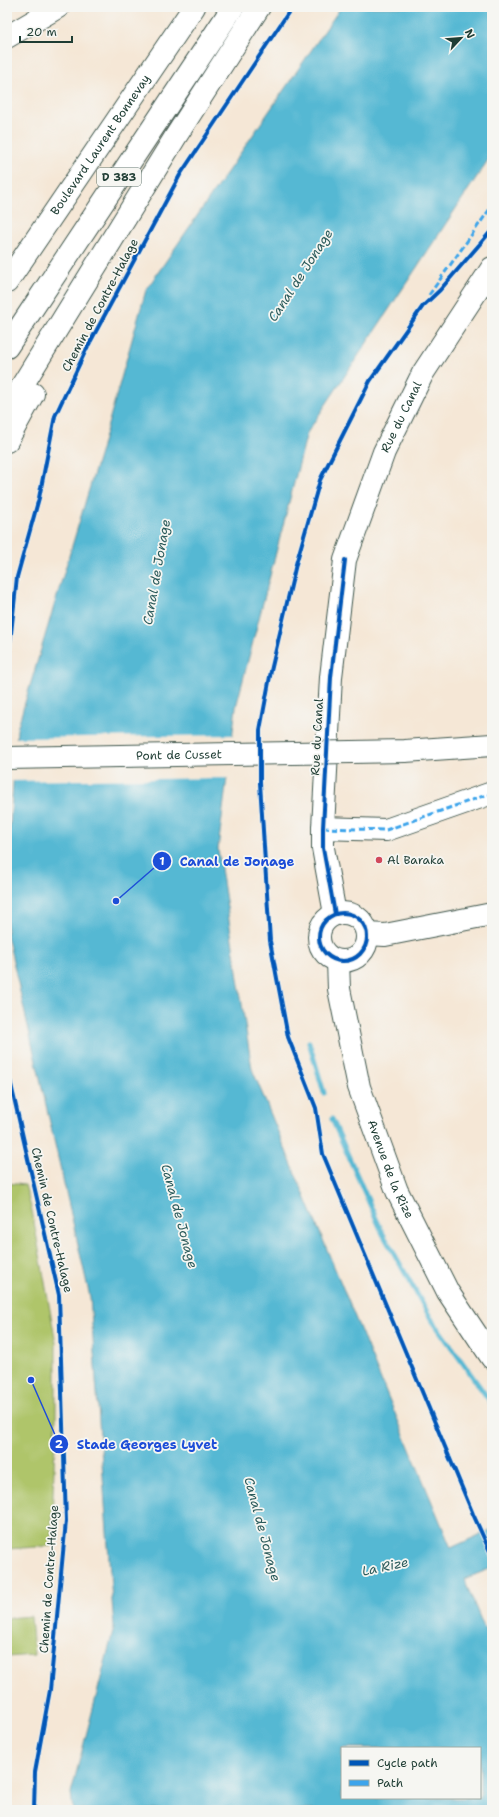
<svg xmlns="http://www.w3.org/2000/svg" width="499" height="1817" viewBox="0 0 499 1817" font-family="'Shantell Sans',sans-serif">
	<rect width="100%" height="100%" fill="#f6f6f2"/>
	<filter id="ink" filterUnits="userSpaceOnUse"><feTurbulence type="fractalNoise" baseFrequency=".025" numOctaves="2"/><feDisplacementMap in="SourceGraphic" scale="8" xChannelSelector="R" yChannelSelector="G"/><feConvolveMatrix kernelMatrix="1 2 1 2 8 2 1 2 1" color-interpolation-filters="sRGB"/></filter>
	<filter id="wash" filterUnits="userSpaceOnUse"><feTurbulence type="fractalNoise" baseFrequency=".012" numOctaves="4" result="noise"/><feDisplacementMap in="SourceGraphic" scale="16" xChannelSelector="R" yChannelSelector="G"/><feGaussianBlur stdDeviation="0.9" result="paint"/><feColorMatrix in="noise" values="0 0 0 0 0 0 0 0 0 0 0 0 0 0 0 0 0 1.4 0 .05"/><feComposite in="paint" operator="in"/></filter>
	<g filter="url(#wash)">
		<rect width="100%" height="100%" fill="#f5e7d6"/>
		<!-- green -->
		<g fill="#afc56a" stroke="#67814f">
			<path d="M7,1183L25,1185L32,1211L56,1343V1418L51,1546L7,1549Z"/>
			<path d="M31,1616L34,1655L7,1657V1618Z"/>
		</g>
		<!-- water -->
		<path fill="#54b8d3" stroke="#3a7a84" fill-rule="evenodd" d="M341,7H492V154L307,433L236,707L218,849L252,1069L451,1548L492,1529V1568L464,1579L492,1647V1810H73L71,1793L114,1628L90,1297L7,935V867L17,729L100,453L146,290ZM342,1748H480V1798H342Z"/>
		<!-- pier -->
		<path fill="#f5e7d6" d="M235,735L230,778L11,781L14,738Z"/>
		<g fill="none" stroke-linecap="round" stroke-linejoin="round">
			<!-- stream -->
			<g stroke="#54b8d3" stroke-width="5">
				<path d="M309,1042L324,1093"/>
				<path d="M332,1119L383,1234L430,1317L492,1404"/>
			</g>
		</g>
	</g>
	<g filter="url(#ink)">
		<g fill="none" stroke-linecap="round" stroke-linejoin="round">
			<defs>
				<g id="minor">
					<path d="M7,37L58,7"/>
					<path d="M323,828L386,830L492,793"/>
					<circle cx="343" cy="937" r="24"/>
					<path id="s1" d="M335,914L323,848V828L331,677L345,560L384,452L423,373L492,268"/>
					<path d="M367,934L385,935L492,914"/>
					<path id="s2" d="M338,961L339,989L359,1087L397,1191L448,1292L492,1358"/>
				</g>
				<path id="major" d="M351,752L405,751L492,745"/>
				<g id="highway">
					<path id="s3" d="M7,282L194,7"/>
					<path d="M7,347L233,7"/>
					<path d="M7,410L176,136L259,7"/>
					<path d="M7,441L33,394"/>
				</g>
			</defs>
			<!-- minor casing -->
			<use href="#minor" stroke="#3f564c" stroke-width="24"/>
			<!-- major casing -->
			<use href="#major" stroke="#3f564c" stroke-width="24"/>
			<!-- highway casing -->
			<use href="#highway" stroke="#3f564c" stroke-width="24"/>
			<!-- minor -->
			<use href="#minor" stroke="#fff" stroke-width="22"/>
			<!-- major -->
			<use href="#major" stroke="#fff" stroke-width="22"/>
			<!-- highway -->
			<use href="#highway" stroke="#fff" stroke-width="22"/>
			<defs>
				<g id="major-bridge">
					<path id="s4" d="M7,758L351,752"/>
				</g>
			</defs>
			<!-- major-bridge casing -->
			<use href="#major-bridge" stroke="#3f564c" stroke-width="24" stroke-linecap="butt"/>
			<!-- major-bridge -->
			<use href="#major-bridge" stroke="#fff" stroke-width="22"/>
			<!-- quiet -->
			<g stroke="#3da4eb" stroke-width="3" stroke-dasharray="6 3" stroke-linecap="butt">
				<path d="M429,295L492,206"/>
				<path d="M323,828L386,830L492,793"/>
			</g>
			<defs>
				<g id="cycleway">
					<path d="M492,230L440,290L423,306L370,381L320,480L296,564L271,671L260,730V783L270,941L288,1037L316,1108L323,1154L473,1514L492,1556"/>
					<path d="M7,671L17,577L39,498L55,416L87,348L180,175L292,7"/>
					<circle cx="343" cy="937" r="24"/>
					<path d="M335,914L323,848V828L331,677L345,560"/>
					<path d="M7,1067L59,1295L66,1521L50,1690L35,1772L34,1810"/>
				</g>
			</defs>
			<!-- cycleway casing -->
			<use href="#cycleway" stroke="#f6f6f2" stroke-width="6"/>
			<!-- cycleway -->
			<use href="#cycleway" stroke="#0057b8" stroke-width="4"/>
		</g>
	</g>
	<!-- markers -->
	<circle fill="#d1495b" stroke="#f6f6f2" stroke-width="1.5" cx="379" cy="860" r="4"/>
	<g text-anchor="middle" stroke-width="3.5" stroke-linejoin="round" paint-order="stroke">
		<!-- shield labels -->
		<rect fill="#f6f6f2" stroke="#60746d" stroke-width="1" x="97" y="168" width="44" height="18" rx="3"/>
		<g font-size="11" font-weight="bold" fill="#1f3d34">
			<text x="119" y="181">D 383</text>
		</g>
		<!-- street labels -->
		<g font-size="12" fill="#1f3d34" stroke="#f6f6f2">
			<text dy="4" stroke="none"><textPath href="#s3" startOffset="166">Boulevard Laurent Bonnevay</textPath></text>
			<text transform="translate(100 305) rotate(-62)" y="4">Chemin de Contre-Halage</text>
			<text dy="4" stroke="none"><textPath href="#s1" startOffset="510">Rue du Canal</textPath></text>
			<text transform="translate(317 737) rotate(-87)" y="4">Rue du Canal</text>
			<text dy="4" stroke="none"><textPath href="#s4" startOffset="172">Pont de Cusset</textPath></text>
			<text dy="4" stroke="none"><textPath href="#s2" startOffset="216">Avenue de la Rize</textPath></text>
			<text transform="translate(52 1220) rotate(77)" y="4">Chemin de Contre-Halage</text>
			<text transform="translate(49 1579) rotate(-86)" y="4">Chemin de Contre-Halage</text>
		</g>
		<!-- poi labels -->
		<g font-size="12" fill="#1f3d34" stroke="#f6f6f2" text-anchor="start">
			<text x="387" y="864">Al Baraka</text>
		</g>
		<!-- water labels -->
		<g font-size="13" font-style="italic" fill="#2c5c5c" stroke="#f6f6f2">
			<text transform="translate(300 275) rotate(-57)" y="5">Canal de Jonage</text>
			<text transform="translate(156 572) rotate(-80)" y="5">Canal de Jonage</text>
			<text transform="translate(180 1216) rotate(75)" y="5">Canal de Jonage</text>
			<text transform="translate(263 1529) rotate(75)" y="5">Canal de Jonage</text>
			<text transform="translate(385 1566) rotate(-12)" y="5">La Rize</text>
		</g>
	</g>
	<!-- callouts -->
	<path fill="none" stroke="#1d4ed8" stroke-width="1.5" d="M116 901L162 861M31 1380L59 1444"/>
	<g fill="#1d4ed8" stroke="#f6f6f2" stroke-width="1.5">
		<circle cx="116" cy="901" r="4"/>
		<circle cx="31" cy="1380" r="4"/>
		<circle cx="162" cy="861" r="10"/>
		<circle cx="59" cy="1444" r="10"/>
	</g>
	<g font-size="12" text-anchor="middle" font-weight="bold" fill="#fff">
		<text x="162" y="865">1</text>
		<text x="59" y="1448">2</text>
	</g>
	<g font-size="13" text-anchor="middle" font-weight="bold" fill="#1d4ed8" stroke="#f6f6f2" stroke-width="3.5" stroke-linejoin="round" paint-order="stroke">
		<text x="237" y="866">Canal de Jonage</text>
		<text x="147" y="1449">Stade Georges Lyvet</text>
	</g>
	<!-- margin -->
	<rect width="499" height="1817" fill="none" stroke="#f6f6f2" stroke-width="24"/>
	<!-- legend -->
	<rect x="341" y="1747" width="140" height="52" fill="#f6f6f2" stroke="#a0aca6"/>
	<rect x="349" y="1760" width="20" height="6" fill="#0057b8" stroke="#a0aca6"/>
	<text x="377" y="1767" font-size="12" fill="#1f3d34">Cycle path</text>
	<rect x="349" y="1780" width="20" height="6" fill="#3da4eb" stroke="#a0aca6"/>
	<text x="377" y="1787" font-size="12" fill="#1f3d34">Path</text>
	<!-- north arrow -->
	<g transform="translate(461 38) rotate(64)" stroke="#f6f6f2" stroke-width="3" paint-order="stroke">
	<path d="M0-3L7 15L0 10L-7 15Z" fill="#1f3d34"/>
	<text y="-6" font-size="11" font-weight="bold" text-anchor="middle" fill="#1f3d34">N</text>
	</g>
	<!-- scale -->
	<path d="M20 36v6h52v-6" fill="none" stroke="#1f3d34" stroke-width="2"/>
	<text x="26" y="36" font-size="12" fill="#1f3d34" stroke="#f6f6f2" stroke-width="3" paint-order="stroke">20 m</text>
</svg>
